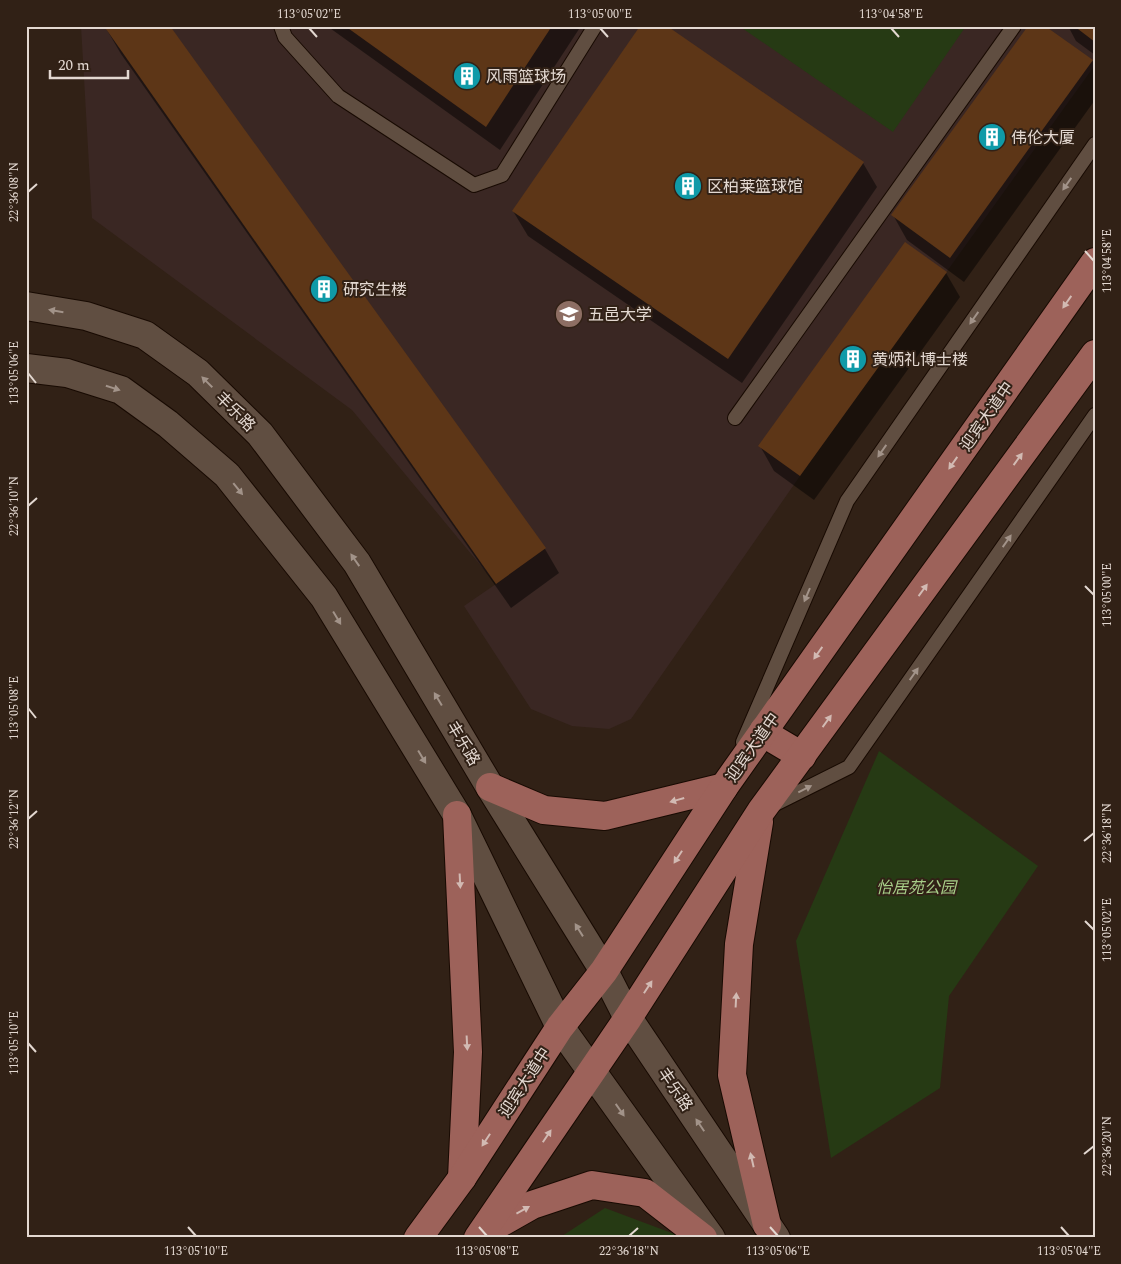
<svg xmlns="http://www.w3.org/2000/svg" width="1121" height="1264" viewBox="0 0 1121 1264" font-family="Spectral,'Noto Sans SC',serif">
	<rect width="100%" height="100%" fill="#312116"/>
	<!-- education -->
	<path fill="#3a2723" d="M81,26H1095V65L800,476L631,719L609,729L572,726L531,709L464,606L496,584L352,410L92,218Z"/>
	<!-- green -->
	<g fill="#263a14">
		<path d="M739,26H966L893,132Z"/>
		<path d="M879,751L1038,866L949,996L940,1088L831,1158L796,941Z"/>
		<path d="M605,1208L685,1238H559Z"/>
	</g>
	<!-- shadow -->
	<g fill="#0007">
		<path d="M168,26L545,549L559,573L511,608L121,54L107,30Z"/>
		<path d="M327,26H581L500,150Z"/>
		<path d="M1068,26H1095V55L1076,41Z"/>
		<path d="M1092,60L1095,66V100L964,282L907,240L893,215Z"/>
		<path d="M863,163L877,187L742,383L528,236L513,211Z"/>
		<path d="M906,244L946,273L960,297L814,500L774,471L760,446Z"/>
	</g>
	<!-- building -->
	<g fill="#5d3617">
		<path d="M110,26H170L546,548L496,584L106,29Z"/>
		<path d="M345,26H552L486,127Z"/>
		<path d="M640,26H667L864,162L728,359L512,211Z"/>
		<path d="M1028,26H1045L1093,60L950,258L891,215Z"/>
		<path d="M1074,26H1095V42Z"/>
		<path d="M905,242L947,272L800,476L758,446Z"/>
	</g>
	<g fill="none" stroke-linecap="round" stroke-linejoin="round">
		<defs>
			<g id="service">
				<path d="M281,26L285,37L338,96L474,185L502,175L595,26"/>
				<path d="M735,418L1014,26"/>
				<path d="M743,742L847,501L1095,144"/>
				<path d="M771,806L849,767L1095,415"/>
			</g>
			<g id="secondary">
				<path d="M26,306L86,316L145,335L198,373L260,434L357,563L490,787L604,971L628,1018L776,1238"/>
				<path d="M26,368L67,373L121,390L168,424L227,475L324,597L457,815L560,1027L711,1238"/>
			</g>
			<g id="primary">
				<path d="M764,730L775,740L802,756"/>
				<path d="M490,787L544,810L605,816L724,787"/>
				<path d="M457,815L468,1052L462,1178"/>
				<path d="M759,822L739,944L732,1075L767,1225"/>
				<path d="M486,1231L532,1205L592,1185L645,1193L703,1238"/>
				<path d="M418,1238L462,1178L560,1027L604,971L724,787L1095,262"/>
				<path d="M478,1238L628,1018L761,811L1095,354"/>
			</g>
		</defs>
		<!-- service casing -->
		<use href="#service" stroke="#180a02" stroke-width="16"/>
		<!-- secondary casing -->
		<use href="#secondary" stroke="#180a02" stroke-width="30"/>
		<!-- primary casing -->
		<use href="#primary" stroke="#180a02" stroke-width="30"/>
		<!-- service -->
		<use href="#service" stroke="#604e41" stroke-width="14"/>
		<!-- secondary -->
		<use href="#secondary" stroke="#604e41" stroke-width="28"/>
		<!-- primary -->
		<use href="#primary" stroke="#9d625a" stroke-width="28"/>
	</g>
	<!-- one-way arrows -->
	<defs><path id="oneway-solid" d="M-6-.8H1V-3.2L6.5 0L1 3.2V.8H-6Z" transform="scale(1.25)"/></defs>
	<g fill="#a29389">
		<use href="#oneway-solid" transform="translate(1067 184) rotate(125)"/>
		<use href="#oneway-solid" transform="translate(56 311) rotate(-170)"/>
		<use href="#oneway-solid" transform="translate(974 318) rotate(125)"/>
		<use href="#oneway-solid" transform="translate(207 382) rotate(-135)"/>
		<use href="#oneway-solid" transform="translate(113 388) rotate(18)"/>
		<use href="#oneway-solid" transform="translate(882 451) rotate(125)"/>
		<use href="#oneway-solid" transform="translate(238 489) rotate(51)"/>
		<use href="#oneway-solid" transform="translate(1007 541) rotate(-55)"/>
		<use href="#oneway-solid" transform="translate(355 560) rotate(-125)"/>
		<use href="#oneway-solid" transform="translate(807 595) rotate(113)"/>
		<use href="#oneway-solid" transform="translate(337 618) rotate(59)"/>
		<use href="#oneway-solid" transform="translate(914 674) rotate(-55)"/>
		<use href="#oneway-solid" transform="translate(438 699) rotate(-121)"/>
		<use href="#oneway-solid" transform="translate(422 757) rotate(59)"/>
		<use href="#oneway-solid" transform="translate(805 789) rotate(-27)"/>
		<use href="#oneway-solid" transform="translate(579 930) rotate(-122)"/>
		<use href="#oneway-solid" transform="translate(620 1110) rotate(55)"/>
		<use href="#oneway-solid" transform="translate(700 1125) rotate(-124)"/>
	</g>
	<g fill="#d2bab3">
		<use href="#oneway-solid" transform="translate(1067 302) rotate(125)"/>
		<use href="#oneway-solid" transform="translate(1018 459) rotate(-54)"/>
		<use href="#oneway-solid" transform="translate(953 463) rotate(125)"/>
		<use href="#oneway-solid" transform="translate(923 590) rotate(-54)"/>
		<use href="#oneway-solid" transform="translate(818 653) rotate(125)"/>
		<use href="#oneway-solid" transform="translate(827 721) rotate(-54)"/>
		<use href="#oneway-solid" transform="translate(677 800) rotate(164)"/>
		<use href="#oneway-solid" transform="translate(678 857) rotate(123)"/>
		<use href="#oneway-solid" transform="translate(460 881) rotate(87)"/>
		<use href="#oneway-solid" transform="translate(648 987) rotate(-57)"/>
		<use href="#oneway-solid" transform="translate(736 1000) rotate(-87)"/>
		<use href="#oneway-solid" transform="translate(467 1043) rotate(87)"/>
		<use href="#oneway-solid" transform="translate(547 1136) rotate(-56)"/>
		<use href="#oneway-solid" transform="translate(486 1140) rotate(123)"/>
		<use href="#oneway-solid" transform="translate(752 1160) rotate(-103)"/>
		<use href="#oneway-solid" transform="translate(523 1210) rotate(-29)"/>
	</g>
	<!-- ticks -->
	<path fill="none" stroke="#e3d8d1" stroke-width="2" d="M309,28L317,37M600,28L608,37M891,28L899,37M28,192L37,184M1085,251L1094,261M28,373L36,383M28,506L37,498M1085,586L1094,595M28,708L36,718M28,819L37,811M1084,841L1094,833M1085,921L1094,930M28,1043L36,1052M1084,1154L1094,1146M188,1227L196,1236M479,1227L487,1236M770,1227L778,1236M1061,1227L1069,1236M629,1236L638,1228"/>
	<!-- icons -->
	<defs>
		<symbol id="building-disc" viewBox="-11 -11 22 22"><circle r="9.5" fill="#0f9aa8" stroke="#312116"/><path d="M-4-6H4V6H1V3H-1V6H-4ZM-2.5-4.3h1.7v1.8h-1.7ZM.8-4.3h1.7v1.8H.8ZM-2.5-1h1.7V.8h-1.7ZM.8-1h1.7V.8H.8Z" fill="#fff"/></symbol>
		<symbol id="university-disc" viewBox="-11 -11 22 22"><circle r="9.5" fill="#8d6e63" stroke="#312116"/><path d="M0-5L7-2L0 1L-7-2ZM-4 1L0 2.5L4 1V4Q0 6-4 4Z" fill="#fff"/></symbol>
	</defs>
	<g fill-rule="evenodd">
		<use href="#building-disc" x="451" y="60" width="32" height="32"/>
		<use href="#building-disc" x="976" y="121" width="32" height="32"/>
		<use href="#building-disc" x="672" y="170" width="32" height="32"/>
		<use href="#building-disc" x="308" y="273" width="32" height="32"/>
		<use href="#university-disc" x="553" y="298" width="32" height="32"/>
		<use href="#building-disc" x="837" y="343" width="32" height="32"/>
	</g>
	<g text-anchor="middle" stroke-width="4" stroke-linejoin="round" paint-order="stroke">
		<!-- poi labels -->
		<g font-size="16" fill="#e3d8d1" stroke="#312116" text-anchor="start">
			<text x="486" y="82">风雨篮球场</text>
			<text x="1011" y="143">伟伦大厦</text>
			<text x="707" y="192">区柏莱篮球馆</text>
			<text x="343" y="295">研究生楼</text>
			<text x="588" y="320">五邑大学</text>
			<text x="872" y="365">黄炳礼博士楼</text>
		</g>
		<!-- street labels -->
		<g font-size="16" fill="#e3d8d1" stroke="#312116">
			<text transform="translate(236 411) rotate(45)" y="6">丰乐路</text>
			<text transform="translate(986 416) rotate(-55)" y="6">迎宾大道中</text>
			<text transform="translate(464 743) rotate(59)" y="6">丰乐路</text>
			<text transform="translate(752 747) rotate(-55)" y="6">迎宾大道中</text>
			<text transform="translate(524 1082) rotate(-57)" y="6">迎宾大道中</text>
			<text transform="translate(676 1089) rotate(56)" y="6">丰乐路</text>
		</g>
		<!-- park labels -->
		<g font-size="16" font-style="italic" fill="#a7cd88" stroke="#312116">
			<text x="916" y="893">怡居苑公园</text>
		</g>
	</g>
	<!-- border -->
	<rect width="1121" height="1264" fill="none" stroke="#312116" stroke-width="55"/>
	<!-- scale -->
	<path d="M50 70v8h78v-8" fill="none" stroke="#e3d8d1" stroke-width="2.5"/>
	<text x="58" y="70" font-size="15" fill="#e3d8d1" stroke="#312116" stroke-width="4" paint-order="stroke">20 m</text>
	<rect x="28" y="28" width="1066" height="1208" fill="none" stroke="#e3d8d1" stroke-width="2"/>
	<g font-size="12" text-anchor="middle" fill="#e3d8d1">
		<text x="309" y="18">113°05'02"E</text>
		<text x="600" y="18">113°05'00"E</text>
		<text x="891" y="18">113°04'58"E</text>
		<text transform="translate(14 192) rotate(-90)" y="4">22°36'08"N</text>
		<text transform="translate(1107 261) rotate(-90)" y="4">113°04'58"E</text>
		<text transform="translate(14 373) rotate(-90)" y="4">113°05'06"E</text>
		<text transform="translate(14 506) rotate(-90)" y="4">22°36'10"N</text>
		<text transform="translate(1107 595) rotate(-90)" y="4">113°05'00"E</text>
		<text transform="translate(14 708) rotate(-90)" y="4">113°05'08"E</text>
		<text transform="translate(14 819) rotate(-90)" y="4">22°36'12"N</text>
		<text transform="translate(1107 833) rotate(-90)" y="4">22°36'18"N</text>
		<text transform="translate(1107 930) rotate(-90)" y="4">113°05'02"E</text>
		<text transform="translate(14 1043) rotate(-90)" y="4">113°05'10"E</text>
		<text transform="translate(1107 1146) rotate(-90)" y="4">22°36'20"N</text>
		<text x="196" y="1255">113°05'10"E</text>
		<text x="487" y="1255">113°05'08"E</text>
		<text x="629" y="1255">22°36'18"N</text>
		<text x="778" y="1255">113°05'06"E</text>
		<text x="1069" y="1255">113°05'04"E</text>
	</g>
</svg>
